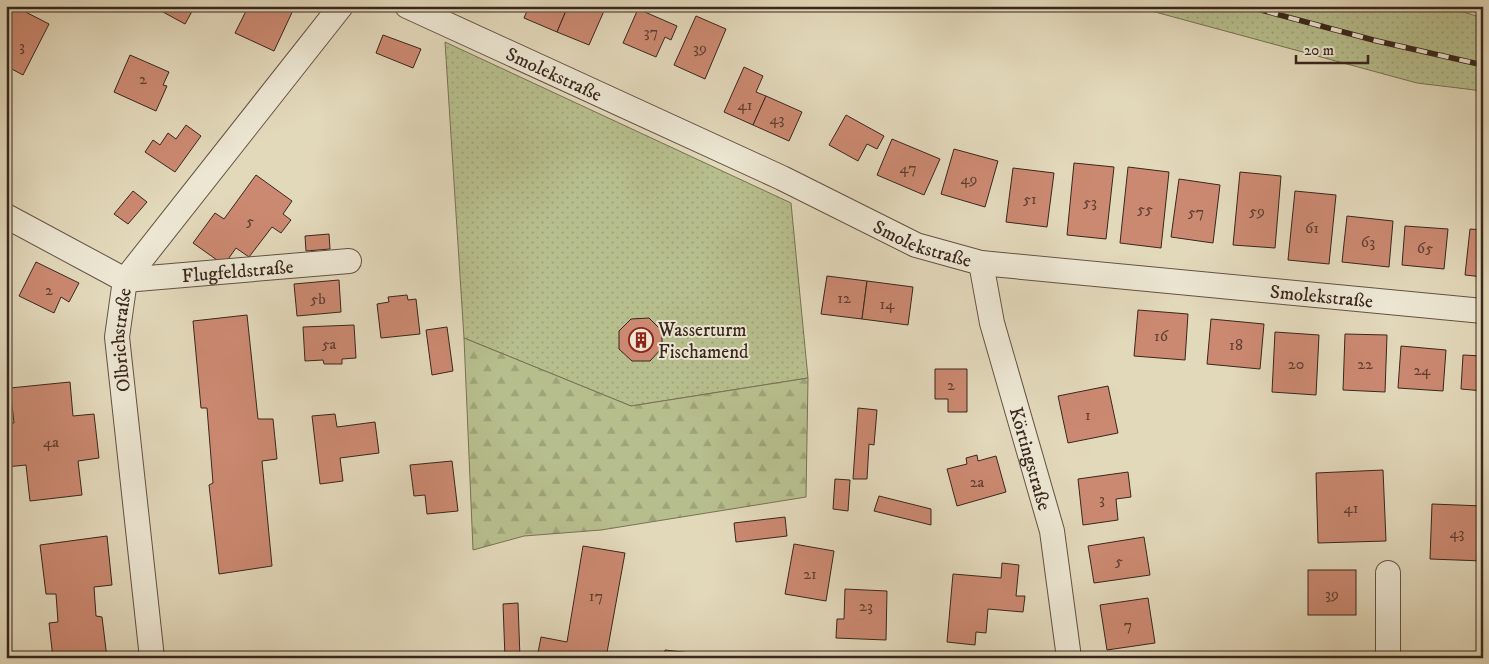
<svg xmlns="http://www.w3.org/2000/svg" width="1489" height="664" viewBox="0 0 1489 664" font-family="'IM FELL DW Pica',serif">
	<defs>
		<pattern id="grass-dots" width="8" height="8" patternUnits="userSpaceOnUse" patternTransform="scale(1.25)"><rect width="8" height="8" fill="#b7be8d"/><path d="M2 2h.1M6 6h.1" fill="none" stroke="#9ea379" stroke-width="1.8" stroke-linecap="round"/></pattern>
		<pattern id="forest-firs" width="22" height="20" patternUnits="userSpaceOnUse" patternTransform="scale(1.25)"><rect width="22" height="20" fill="#b7be8d"/><path d="M5 1l3.5 6h-7zM16 11l3.5 6h-7z" fill="#9ea379"/></pattern>
	</defs>
	<rect width="100%" height="100%" fill="#e2d8ba"/>
	<filter id="stains"><feTurbulence type="fractalNoise" baseFrequency=".004" numOctaves="4"/><feColorMatrix values="0 0 0 0 .2 0 0 0 0 .09 0 0 0 0 .02 0 0 0 .5 -.17"/></filter>
	<radialGradient id="worn" r=".72"><stop offset=".6" stop-color="#630" stop-opacity="0"/><stop offset="1" stop-color="#630" stop-opacity=".3"/></radialGradient>
	<!-- grass -->
	<g fill="url(#grass-dots)" stroke="#787255">
		<path d="M1133,6H1444L1483,18V91L1417,83Z"/>
		<path d="M445,42L791,203L808,378L631,406L464,338Z"/>
	</g>
	<!-- forest -->
	<path fill="url(#forest-firs)" stroke="#787255" d="M464,338L631,406L808,378L806,497L601,530L524,536L473,550Z"/>
	<!-- building -->
	<g fill="#cb8971" stroke="#39261d">
		<path d="M6,6H14L49,24L23,75L6,66Z"/>
		<path d="M152,6H195L185,24Z"/>
		<path d="M243,6H295L274,51L235,33L246,11L242,9Z"/>
		<path d="M529,6H568L557,32L524,18Z"/>
		<path d="M568,6H592L604,11L589,45L557,32Z"/>
		<path d="M638,9L677,26L671,40L665,37L656,57L623,43Z"/>
		<path d="M696,16L726,29L705,79L674,65Z"/>
		<path d="M383,35L421,49L413,68L376,53Z"/>
		<path d="M130,55L169,72L163,85L167,86L156,111L114,92Z"/>
		<path d="M744,67L763,76L756,92L766,96L753,125L724,112Z"/>
		<path d="M766,96L802,112L789,141L753,125Z"/>
		<path d="M846,115L884,136L877,149L867,144L858,161L829,145Z"/>
		<path d="M186,125L201,136L175,172L145,152L153,140L160,145L168,133L176,139Z"/>
		<path d="M892,139L940,159L924,195L877,175Z"/>
		<path d="M954,149L998,161L985,207L941,194Z"/>
		<path d="M1074,163L1114,167L1106,239L1067,235Z"/>
		<path d="M1128,167L1169,172L1161,248L1120,243Z"/>
		<path d="M1013,168L1054,173L1047,227L1006,222Z"/>
		<path d="M1240,172L1281,176L1275,248L1233,245Z"/>
		<path d="M256,175L292,201L283,214L291,220L281,233L272,227L249,257L236,248L224,265L193,243L215,213L224,219Z"/>
		<path d="M1179,179L1220,185L1213,243L1171,237Z"/>
		<path d="M133,191L147,202L128,224L114,214Z"/>
		<path d="M1295,191L1336,195L1329,264L1288,260Z"/>
		<path d="M1347,216L1393,221L1389,267L1342,262Z"/>
		<path d="M1405,226L1448,229L1444,269L1402,265Z"/>
		<path d="M1470,229L1483,230V277L1465,275Z"/>
		<path d="M329,234L330,249L306,251L305,236Z"/>
		<path d="M36,262L79,283L69,302L61,297L54,313L19,296Z"/>
		<path d="M827,276L867,281L862,319L821,314Z"/>
		<path d="M339,280L341,312L297,316L294,284Z"/>
		<path d="M867,281L913,287L908,325L862,319Z"/>
		<path d="M407,295L408,300L416,299L420,334L381,338L377,304L389,302L388,297Z"/>
		<path d="M1138,310L1188,314L1185,360L1134,356Z"/>
		<path d="M247,315L258,419H273L277,459L262,461L272,566L219,574L209,485L213,483L207,408H201L193,321Z"/>
		<path d="M649,318L662,331V348L650,361H632L619,349V331L631,319Z"/>
		<path d="M1211,319L1264,324L1260,369L1207,364Z"/>
		<path d="M354,325L356,358L342,359V364H324L323,360L305,361L303,327Z"/>
		<path d="M447,327L453,371L432,375L426,330Z"/>
		<path d="M1275,332L1319,335L1316,395L1272,392Z"/>
		<path d="M1345,334L1387,335L1385,392L1343,390Z"/>
		<path d="M1401,346L1446,350L1443,391L1398,388Z"/>
		<path d="M1463,355L1483,356V391L1461,389Z"/>
		<path d="M935,369H967V412H948V399H935Z"/>
		<path d="M70,382L73,416L94,414L99,458L78,461L82,495L30,501L26,465L6,467V423H14L10,388Z"/>
		<path d="M1108,386L1118,433L1068,443L1058,396Z"/>
		<path d="M858,408L877,410L874,445L869,444L867,479H853Z"/>
		<path d="M335,414L337,427L375,422L379,453L340,458L343,481L320,484L312,416Z"/>
		<path d="M977,455L978,461L996,456L1006,492L957,506L947,469L967,464L966,458Z"/>
		<path d="M452,461L458,511L427,514L425,495L414,496L410,465Z"/>
		<path d="M1383,470L1386,541L1318,543L1316,473Z"/>
		<path d="M1128,472L1131,497L1116,499L1118,520L1083,525L1078,479Z"/>
		<path d="M835,479L850,480L848,511L833,509Z"/>
		<path d="M879,496L931,509V525L874,511Z"/>
		<path d="M1432,504L1483,506V561L1430,559Z"/>
		<path d="M785,517L787,536L736,542L734,523Z"/>
		<path d="M107,536L112,585L94,587L96,616L102,617L107,658H53L49,623L58,622L56,594H46L40,545Z"/>
		<path d="M1144,537L1150,575L1094,583L1088,546Z"/>
		<path d="M794,544L834,551L826,601L785,594Z"/>
		<path d="M583,546L625,553L606,658H537L541,637L567,642Z"/>
		<path d="M1002,563L1019,565L1016,596H1025L1023,612L988,609L986,633L976,632L975,645L947,642L953,574L1001,578Z"/>
		<rect x="1308" y="570" width="48" height="45"/>
		<path d="M845,589L887,591L886,640L836,638L837,619H844Z"/>
		<path d="M1148,598L1155,643L1107,650L1100,605Z"/>
		<path d="M518,603L520,658H505L503,604Z"/>
		<path d="M665,650L701,654V658H664Z"/>
		<path d="M351,654L352,658H316V656Z"/>
	</g>
	<g fill="none" stroke-linecap="round" stroke-linejoin="round">
		<defs>
			<g id="minor">
				<path id="s1" d="M407,6L782,178L916,245L981,263L1483,311"/>
				<path id="s2" d="M6,216L125,280L349,261"/>
				<path id="s3" d="M981,263L992,323L1052,531L1069,658"/>
				<path id="s4" d="M152,658L117,337L125,280L341,6"/>
				<path d="M1388,658V573"/>
			</g>
		</defs>
		<!-- minor casing -->
		<use href="#minor" stroke="#635244" stroke-width="26"/>
		<!-- minor -->
		<use href="#minor" stroke="#ece6d2" stroke-width="24"/>
		<defs>
			<path id="rail" d="M1246,6L1377,41L1483,65"/>
		</defs>
		<!-- rail casing -->
		<use href="#rail" stroke="#39261d" stroke-width="5.5"/>
		<!-- rail -->
		<use href="#rail" stroke="#ece6d2" stroke-width="4" stroke-dasharray="11" stroke-linecap="butt"/>
	</g>
	<!-- icons -->
	<defs>
		<symbol id="building-ring" viewBox="-11 -11 22 22"><circle r="9.5" fill="#ece6d2" stroke="#8f2418" stroke-width="1.5"/><path d="M-4-6H4V6H1V3H-1V6H-4ZM-2.5-4.3h1.7v1.8h-1.7ZM.8-4.3h1.7v1.8H.8ZM-2.5-1h1.7V.8h-1.7ZM.8-1h1.7V.8H.8Z" fill="#8f2418"/></symbol>
	</defs>
	<g fill-rule="evenodd">
		<use href="#building-ring" x="627" y="326" width="28" height="28"/>
	</g>
	<g text-anchor="middle" stroke-width="4" stroke-linejoin="round" paint-order="stroke">
		<!-- number labels -->
		<g font-size="16" fill="#5e3f32">
			<text x="651" y="37">37</text>
			<text x="22" y="51">3</text>
			<text x="700" y="53">39</text>
			<text x="143" y="84">2</text>
			<text x="745" y="110">41</text>
			<text x="777" y="124">43</text>
			<text x="908" y="173">47</text>
			<text x="969" y="184">49</text>
			<text x="1030" y="204">51</text>
			<text x="1090" y="207">53</text>
			<text x="1145" y="214">55</text>
			<text x="1257" y="216">59</text>
			<text x="1196" y="217">57</text>
			<text x="250" y="226">5</text>
			<text x="1312" y="233">61</text>
			<text x="1368" y="247">63</text>
			<text x="1425" y="253">65</text>
			<text x="49" y="295">2</text>
			<text x="844" y="303">12</text>
			<text x="318" y="304">5b</text>
			<text x="887" y="309">14</text>
			<text x="1161" y="341">16</text>
			<text x="329" y="349">5a</text>
			<text x="1236" y="350">18</text>
			<text x="1296" y="369">20</text>
			<text x="1365" y="369">22</text>
			<text x="1422" y="375">24</text>
			<text x="951" y="390">2</text>
			<text x="1088" y="420">1</text>
			<text x="51" y="447">4a</text>
			<text x="977" y="487">2a</text>
			<text x="1102" y="504">3</text>
			<text x="1351" y="513">41</text>
			<text x="1457" y="538">43</text>
			<text x="1119" y="566">5</text>
			<text x="810" y="579">21</text>
			<text x="1332" y="599">39</text>
			<text x="596" y="601">17</text>
			<text x="866" y="611">23</text>
			<text x="1128" y="630">7</text>
		</g>
		<!-- street labels -->
		<g font-size="19" fill="#39261d" stroke="#ece6d2">
			<text dy="7" stroke="none"><textPath href="#s1" startOffset="162">Smolekstraße</textPath></text>
			<text dy="7" stroke="none"><textPath href="#s1" startOffset="568">Smolekstraße</textPath></text>
			<text dy="7" stroke="none"><textPath href="#s2" startOffset="248">Flugfeldstraße</textPath></text>
			<text dy="7" stroke="none"><textPath href="#s1" startOffset="972">Smolekstraße</textPath></text>
			<text dy="7" stroke="none"><textPath href="#s4" startOffset="320">Olbrichstraße</textPath></text>
			<text dy="7" stroke="none"><textPath href="#s3" startOffset="202">Körtingstraße</textPath></text>
		</g>
		<!-- poi labels -->
		<g font-size="19" fill="#39261d" stroke="#ece6d2" text-anchor="start">
			<text x="658" y="336">Wasserturm<tspan x="658" dy="22">Fischamend</tspan></text>
		</g>
	</g>
	<!-- margin -->
	<rect width="1489" height="664" fill="none" stroke="#e2d8ba" stroke-width="25"/>
	<rect x="8" y="8" width="1474" height="649" fill="none" stroke="#39261d" stroke-width="2.5"/>
	<rect x="12" y="12" width="1464" height="639" fill="none" stroke="#39261d"/>
	<!-- scale -->
	<path d="M1296 55v8h72v-8" fill="none" stroke="#39261d" stroke-width="2.5"/>
	<text x="1304" y="55" font-size="15" fill="#39261d" stroke="#ece6d2" stroke-width="4" paint-order="stroke">20 m</text>
	<rect width="100%" height="100%" filter="url(#stains)"/>
	<rect width="100%" height="100%" fill="url(#worn)"/>
</svg>
